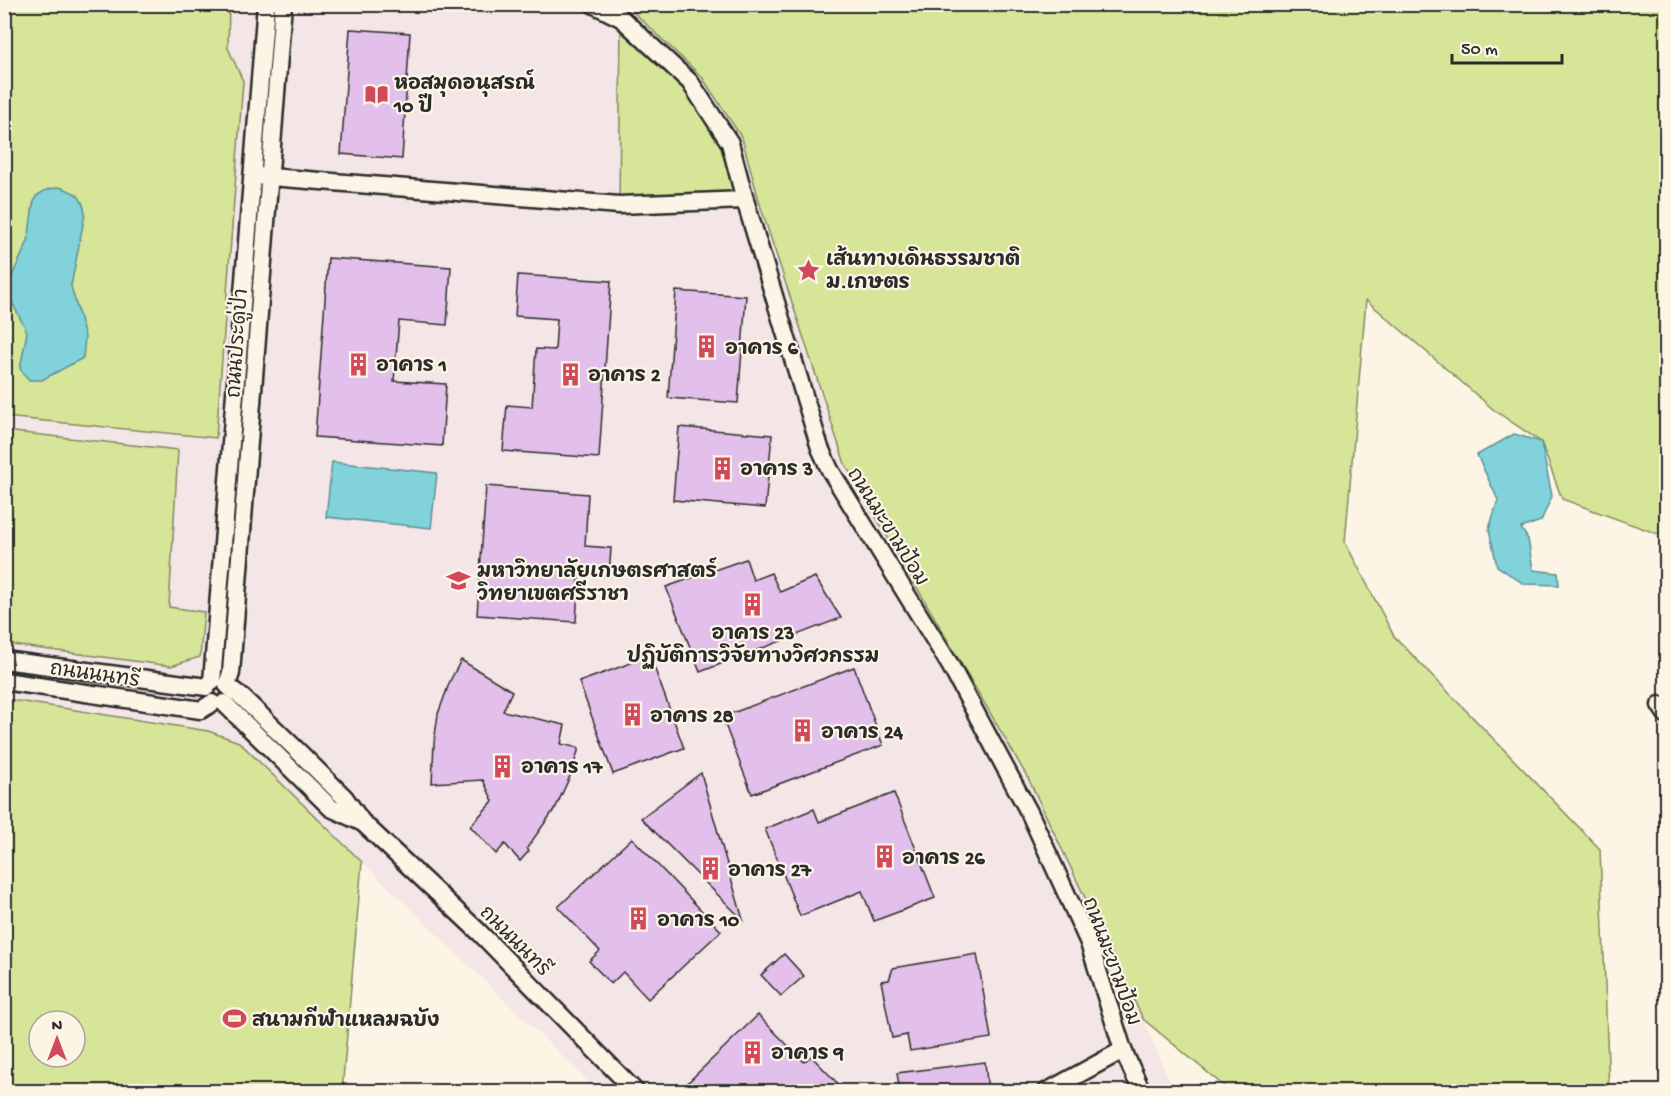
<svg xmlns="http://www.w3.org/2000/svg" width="1671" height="1096" viewBox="0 0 1671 1096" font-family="'Gochi Hand','Playpen Sans Thai',sans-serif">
	<rect width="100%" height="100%" fill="#fcf5e5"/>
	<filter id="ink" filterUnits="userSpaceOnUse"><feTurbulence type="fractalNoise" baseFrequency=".0167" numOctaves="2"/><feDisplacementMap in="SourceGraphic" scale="12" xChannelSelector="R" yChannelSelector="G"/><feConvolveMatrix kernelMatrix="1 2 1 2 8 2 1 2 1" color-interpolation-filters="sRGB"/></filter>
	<g filter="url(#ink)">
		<!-- built -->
		<path fill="#f4e5e7" d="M4,5H627L702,77L742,138L761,208L845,464L1028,778L1143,1019L1174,1091H598L239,742L208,731L5,699Z"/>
		<!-- green -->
		<g fill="#d7e598" stroke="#818862" stroke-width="1.5" fill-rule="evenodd">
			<path d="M9,5H229L228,48L243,81L216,438L5,417L4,51Z"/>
			<path d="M626,5H1666V537L1562,499L1541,442L1494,410L1366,300L1345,542L1394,636L1600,849L1609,1091H1230L1143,1019L1028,778L845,464L761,208L742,138L702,77Z"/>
			<path d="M621,18L690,82L730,143L745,200L619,205Z"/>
			<path d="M5,431L178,450L169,607L204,612L200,657L171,666L5,644Z"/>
			<path d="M5,699L208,731L239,742L362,862L342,1091H5ZM39,1021H75V1057H39Z"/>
		</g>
		<!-- water -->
		<g fill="#81d2da" stroke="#5f8f94" stroke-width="1.5">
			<path d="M59,187C76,192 83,196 85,214L71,286L85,337L83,358L42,380H29L20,369L27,332L9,296L8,285L28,241L33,205L36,196L46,190Z"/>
			<path d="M1514,434L1541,442L1552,496L1541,521L1521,528L1528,539L1533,570L1558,573L1559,585L1524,584L1497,566L1489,529L1498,500L1477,455Z"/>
			<path d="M332,462L437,473L431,528L326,517Z"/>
		</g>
		<!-- building -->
		<g fill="#e3c0eb" stroke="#2b2b2b" stroke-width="1.5">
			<path d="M350,29L410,33L402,159L341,154Z"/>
			<path d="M328,258L451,267L447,325L399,321L394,381L446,384L442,446L315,437Z"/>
			<path d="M518,275L611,281L599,458L503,451L507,405L532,407L536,349L555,350L557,319L515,316Z"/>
			<path d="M676,291L746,296L738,403L668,398Z"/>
			<path d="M679,427L772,435L765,508L673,500Z"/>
			<path d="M486,486L588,494L585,546L611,548L609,576L579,574L576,622L477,615Z"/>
			<path d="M746,559L753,580L771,573L780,592L815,577L841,618L700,672L666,587Z"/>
			<path d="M650,656L684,748L613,774L579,682Z"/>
			<path d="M461,660L512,691L503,711L565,725L561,744L579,748L571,774L556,807L527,848L529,851L520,861L505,844L496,854L470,826L493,801L483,780L432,783L434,743L438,714L450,681Z"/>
			<path d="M854,667L883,745L752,794L722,717Z"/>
			<path d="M701,773L743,920L641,818Z"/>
			<path d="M894,793L935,898L874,921L862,891L800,916L765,829L814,809L819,822Z"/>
			<path d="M632,838L721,931L648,999L623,972L611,984L589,961L600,951L558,907Z"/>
			<path d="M784,954L804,976L781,996L761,975Z"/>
			<path d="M977,954L991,1038L910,1051L907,1035L892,1038L881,981L889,980L893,968Z"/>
			<path d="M758,1015L804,1062L811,1056L846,1092H678Z"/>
			<path d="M985,1062L988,1092H900L897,1073Z"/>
		</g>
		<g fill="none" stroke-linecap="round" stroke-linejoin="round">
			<defs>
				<g id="minor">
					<path d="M593,4L621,18L690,82L730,143L745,200L820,448L830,470L950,665L1030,814L1089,943L1123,1050L1142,1092"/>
					<path d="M258,176L619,205L745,200"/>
					<path d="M4,660L207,687"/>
					<path d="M4,681L201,710L212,703"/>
					<path d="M212,682L266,4"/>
					<path d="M227,685L231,673L283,4"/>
					<path d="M229,687L243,698L301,754L345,798L362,822L479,932L636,1092"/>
					<path d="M224,703L331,808L361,822"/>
					<path d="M1660,705L1666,714"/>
					<path d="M1046,1092L1123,1050"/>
				</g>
			</defs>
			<!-- minor casing -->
			<use href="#minor" stroke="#2b2b2b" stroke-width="21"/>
			<!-- minor -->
			<use href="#minor" stroke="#fcf5e5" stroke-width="16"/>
		</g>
	</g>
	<!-- icons -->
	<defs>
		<symbol id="library-bare" viewBox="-9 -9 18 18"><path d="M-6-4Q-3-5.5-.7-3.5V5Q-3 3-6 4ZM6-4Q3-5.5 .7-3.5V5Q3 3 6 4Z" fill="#d1495b" stroke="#fcf5e5" stroke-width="2.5" paint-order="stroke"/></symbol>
		<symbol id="sight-bare" viewBox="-9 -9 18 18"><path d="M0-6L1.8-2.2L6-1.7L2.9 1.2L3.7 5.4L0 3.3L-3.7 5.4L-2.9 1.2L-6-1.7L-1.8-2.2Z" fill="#d1495b" stroke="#fcf5e5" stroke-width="2.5" paint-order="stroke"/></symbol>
		<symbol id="building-bare" viewBox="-9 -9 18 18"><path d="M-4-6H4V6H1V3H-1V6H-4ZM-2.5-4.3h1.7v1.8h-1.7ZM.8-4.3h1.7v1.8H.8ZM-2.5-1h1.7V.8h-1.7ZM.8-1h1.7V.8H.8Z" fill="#d1495b" stroke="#fcf5e5" stroke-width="2.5" paint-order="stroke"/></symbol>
		<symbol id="university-bare" viewBox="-9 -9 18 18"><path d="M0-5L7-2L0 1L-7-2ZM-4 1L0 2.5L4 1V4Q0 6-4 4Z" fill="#d1495b" stroke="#fcf5e5" stroke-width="2.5" paint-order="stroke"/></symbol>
		<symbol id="stadium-bare" viewBox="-9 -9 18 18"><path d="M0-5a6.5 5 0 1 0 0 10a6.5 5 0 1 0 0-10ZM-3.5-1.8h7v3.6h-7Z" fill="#d1495b" stroke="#fcf5e5" stroke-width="2.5" paint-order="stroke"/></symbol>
	</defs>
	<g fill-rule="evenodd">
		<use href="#library-bare" x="360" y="78" width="33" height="33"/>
		<use href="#sight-bare" x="792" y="254" width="33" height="33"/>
		<use href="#building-bare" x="690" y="330" width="33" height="33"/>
		<use href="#building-bare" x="342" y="348" width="33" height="33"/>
		<use href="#building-bare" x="554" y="358" width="33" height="33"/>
		<use href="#building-bare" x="706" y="452" width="33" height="33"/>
		<use href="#university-bare" x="442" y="564" width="33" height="33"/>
		<use href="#building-bare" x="736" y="588" width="33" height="33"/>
		<use href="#building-bare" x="616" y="698" width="33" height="33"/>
		<use href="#building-bare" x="786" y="714" width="33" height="33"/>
		<use href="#building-bare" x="486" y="750" width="33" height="33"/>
		<use href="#building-bare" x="868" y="840" width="33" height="33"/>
		<use href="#building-bare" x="694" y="852" width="33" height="33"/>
		<use href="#building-bare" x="622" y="902" width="33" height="33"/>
		<use href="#stadium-bare" x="218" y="1002" width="33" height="33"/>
		<use href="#building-bare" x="736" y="1036" width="33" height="33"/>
	</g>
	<g text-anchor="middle" stroke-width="4.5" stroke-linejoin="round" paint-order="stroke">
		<!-- poi labels -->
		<g font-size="20" font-weight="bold" fill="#2b2b2b" stroke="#fcf5e5" text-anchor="start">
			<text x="394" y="89">หอสมุดอนุสรณ์<tspan x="394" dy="23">10 ปี</tspan></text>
			<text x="826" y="265">เส้นทางเดินธรรมชาติ<tspan x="826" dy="23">ม.เกษตร</tspan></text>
			<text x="725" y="354">อาคาร 6</text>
			<text x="376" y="371">อาคาร 1</text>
			<text x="588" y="381">อาคาร 2</text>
			<text x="740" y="475">อาคาร 3</text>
			<text x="477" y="577">มหาวิทยาลัยเกษตรศาสตร์<tspan x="477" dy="23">วิทยาเขตศรีราชา</tspan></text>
			<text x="753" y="639" text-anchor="middle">อาคาร 23<tspan x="753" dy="23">ปฏิบัติการวิจัยทางวิศวกรรม</tspan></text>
			<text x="650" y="722">อาคาร 28</text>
			<text x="821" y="738">อาคาร 24</text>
			<text x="521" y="773">อาคาร 17</text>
			<text x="902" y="864">อาคาร 26</text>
			<text x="728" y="876">อาคาร 27</text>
			<text x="657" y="926">อาคาร 10</text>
			<text x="252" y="1026">สนามกีฬาแหลมฉบัง</text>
			<text x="771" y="1059">อาคาร 9</text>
		</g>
		<!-- street labels -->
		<g font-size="20" fill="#2b2b2b" stroke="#fcf5e5">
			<text transform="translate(236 343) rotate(-86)" y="7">ถนนประดู่ป่า</text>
			<text transform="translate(889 526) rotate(58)" y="7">ถนนมะขามป้อม</text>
			<text transform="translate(95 673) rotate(8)" y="7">ถนนนนทรี</text>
			<text transform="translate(516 940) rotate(45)" y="7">ถนนนนทรี</text>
			<text transform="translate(1113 961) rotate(70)" y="7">ถนนมะขามป้อม</text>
		</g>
	</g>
	<!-- margin -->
	<rect width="1671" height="1096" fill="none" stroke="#fcf5e5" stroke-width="24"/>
	<rect x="12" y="12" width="1647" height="1072" fill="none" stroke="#2b2b2b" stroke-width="2" filter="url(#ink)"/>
	<!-- north arrow -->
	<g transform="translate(57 1039)"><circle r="28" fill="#fcf5e5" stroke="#a8a49b" stroke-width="1.5"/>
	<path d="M0-4.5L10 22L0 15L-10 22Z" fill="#d1495b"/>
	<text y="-9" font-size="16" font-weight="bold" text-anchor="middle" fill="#2b2b2b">N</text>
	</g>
	<!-- scale -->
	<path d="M1452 54v9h110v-9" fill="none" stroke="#2b2b2b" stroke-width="3"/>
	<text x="1461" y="54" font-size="18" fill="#2b2b2b" stroke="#fcf5e5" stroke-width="4.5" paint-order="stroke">50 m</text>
</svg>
